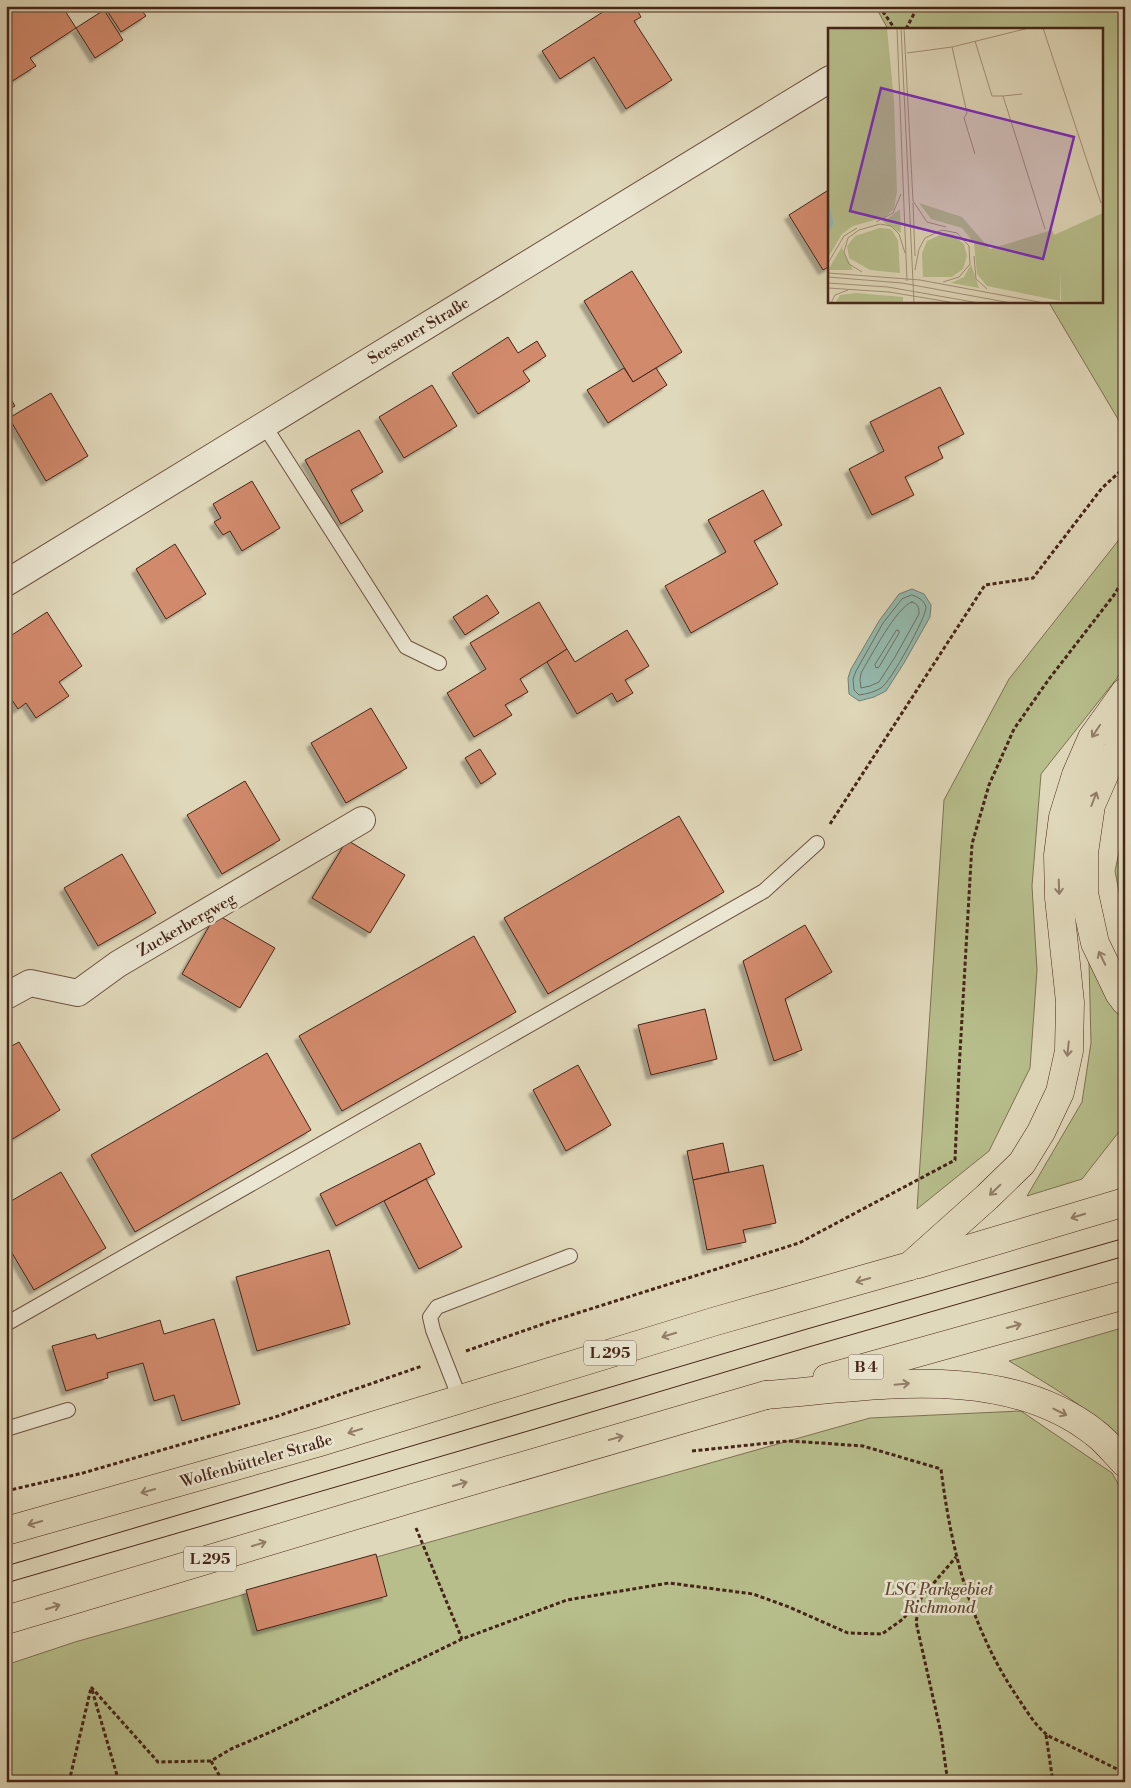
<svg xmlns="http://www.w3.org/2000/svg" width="1131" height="1788" viewBox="0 0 1131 1788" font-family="'Libre Bodoni',serif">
	<defs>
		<filter id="shadow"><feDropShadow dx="-4.5" dy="4.5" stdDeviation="1" flood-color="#0004"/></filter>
	</defs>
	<rect width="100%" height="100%" fill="#e0d8ba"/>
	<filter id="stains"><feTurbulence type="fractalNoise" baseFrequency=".004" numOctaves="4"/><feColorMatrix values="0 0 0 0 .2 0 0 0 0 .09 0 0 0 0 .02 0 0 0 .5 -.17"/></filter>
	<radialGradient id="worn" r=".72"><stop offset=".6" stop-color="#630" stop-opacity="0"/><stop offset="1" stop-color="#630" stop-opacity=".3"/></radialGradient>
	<!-- green -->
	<g fill="#b7be8c" stroke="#7e7252">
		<path d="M875,6H1125V431L1048,301H1102V29H888Z"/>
		<path d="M1125,532V668L1041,774L1032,886L1037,970L1030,1068L989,1151L917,1209L944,800L1009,679Z"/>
		<path d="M1125,824V923L1115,871Z"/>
		<path d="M1089,962L1111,1005L1125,1023V1124L1082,1179L1027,1196L1082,1102L1091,1043Z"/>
		<path d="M1125,1327V1443C1090,1409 1050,1385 1009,1361Z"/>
		<path d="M1021,1411L1112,1473L1125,1496V1782H6V1665L75,1642L870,1418Z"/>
	</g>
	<!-- water -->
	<path fill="#94baae" stroke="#747e72" d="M912,589L924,594L931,605L930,617L904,663L886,691L874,697L859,701L849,694L848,678L851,669L879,621L899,594Z"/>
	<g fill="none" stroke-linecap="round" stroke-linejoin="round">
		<!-- shore -->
		<g stroke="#6c7062" stroke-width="1">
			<path d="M912,595C918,597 924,600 926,607C927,616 890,683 881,688C875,692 866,694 859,695L854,690L853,679L856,671L883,623L902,599Z"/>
			<path d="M912,602C918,604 919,607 919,614L895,657L879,682L870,686L861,688L860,680L861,673C870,658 897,606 912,602Z"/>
			<path d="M897,630L899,631V633L879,667L876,668L875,665Z"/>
		</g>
	</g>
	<!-- building -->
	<g fill="#d28a6d" stroke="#452517" filter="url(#shadow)">
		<path d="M7,6H62L76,28L30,58L36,66L6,85Z"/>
		<path d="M104,6H142L140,8L146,16L121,32Z"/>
		<path d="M612,6H635L641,17L634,21L672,80L626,109L594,57L560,79L542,51Z"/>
		<path d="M104,10L123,40L95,58L76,28Z"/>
		<path d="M830,189V266L823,270L789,215Z"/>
		<path d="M632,271L682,352L633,382L584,301Z"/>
		<path d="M508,337L518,353L537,341L546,356L523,371L530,381L478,414L452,373Z"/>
		<path d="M624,368L633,382L656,368L667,385L608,423L587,390Z"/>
		<path d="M432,385L457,426L404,458L379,417Z"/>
		<path d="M940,387L964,434L938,447L943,458L905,477L914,495L872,515L849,469L884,451L870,422Z"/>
		<path d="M6,391L15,406L6,411Z"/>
		<path d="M51,393L88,456L46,481L9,418Z"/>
		<path d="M359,430L383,472L351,490L363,511L341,524L305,460Z"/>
		<path d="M252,481L280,528L242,551L230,531L223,535L214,522L221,518L213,504Z"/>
		<path d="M763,490L782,525L754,541L778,584L691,633L665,586L726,552L708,520Z"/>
		<path d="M175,544L206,594L166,619L136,569Z"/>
		<path d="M487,595L499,613L465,635L453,617Z"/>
		<path d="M539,602L567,649L520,679L528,692L505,705L512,715L474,737L447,693L486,669L470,643Z"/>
		<path d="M47,612L82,666L59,682L69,696L36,718L26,703L18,709L6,691V677L9,675L6,670V639Z"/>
		<path d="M627,630L649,666L625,680L633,693L617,702L612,693L577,714L547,662L567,649L575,662Z"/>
		<path d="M371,708L407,768L346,803L311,743Z"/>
		<path d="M480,749L496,774L481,784L465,758Z"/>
		<path d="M245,781L280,840L222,874L187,815Z"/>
		<path d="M679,816L724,892L548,994L504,918Z"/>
		<path d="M347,840L405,875L370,933L312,898Z"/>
		<path d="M122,854L156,913L98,946L64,888Z"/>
		<path d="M216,914L275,948L240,1008L182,974Z"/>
		<path d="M805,925L832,972L785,999L802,1050L774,1061L743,961Z"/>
		<path d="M474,936L516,1012L342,1111L299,1036Z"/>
		<path d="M705,1009L717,1059L651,1075L638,1025Z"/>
		<path d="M19,1042L60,1110L6,1143V1049Z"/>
		<path d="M267,1053L311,1130L135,1232L91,1155Z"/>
		<path d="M578,1065L611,1125L566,1151L533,1090Z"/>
		<path d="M420,1143L435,1174L336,1226L320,1194Z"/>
		<path d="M723,1143L729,1172L693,1180L687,1151Z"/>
		<path d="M763,1165L776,1223L743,1230L746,1242L707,1250L693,1180Z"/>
		<path d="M61,1172L106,1248L34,1290L6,1243V1204Z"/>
		<path d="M426,1179L462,1247L419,1269L384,1201Z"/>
		<path d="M329,1250L350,1324L257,1351L236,1277Z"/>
		<path d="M214,1319L240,1404L182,1421L174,1395L154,1401L143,1363L107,1373L108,1378L66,1391L52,1346L95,1334L97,1339L160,1320L164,1334Z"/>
		<path d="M376,1554L387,1596L257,1631L246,1590Z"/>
	</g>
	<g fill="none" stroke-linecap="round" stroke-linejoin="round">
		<defs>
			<g id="lane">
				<path d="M264,425L406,647L439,663"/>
				<path d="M6,1324L764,891L817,843"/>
				<path d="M460,1399L433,1330L430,1317L437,1307L570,1256"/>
				<path d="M6,1429L68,1410"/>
			</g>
			<g id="street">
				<path d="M6,583L830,79"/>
				<path d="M6,996L30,983L78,993L118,964L362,820"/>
			</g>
			<g id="primary">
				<path d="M6,1531L320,1442L716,1321L910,1266"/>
				<path d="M6,1620L413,1498L766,1395"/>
			</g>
			<g id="highway">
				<path d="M1125,737L1109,764L1091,805L1084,853V893L1095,943L1119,993L1125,1001"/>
				<path d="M918,1264L1125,1202"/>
				<path d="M910,1266L987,1197L1022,1163L1041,1132L1060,1092L1069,1051L1070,1002L1059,898L1058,855L1063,817L1076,775L1092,738L1125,692"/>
				<path d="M827,1378L1125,1295"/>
				<path d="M766,1395C872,1387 1004,1361 1095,1433C1106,1441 1115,1453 1125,1463"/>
			</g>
		</defs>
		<!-- lane casing -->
		<use href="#lane" stroke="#6c5240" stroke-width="16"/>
		<!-- street casing -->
		<use href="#street" stroke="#6c5240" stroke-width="28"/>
		<!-- primary casing -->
		<use href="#primary" stroke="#452517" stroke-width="29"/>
		<!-- highway casing -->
		<use href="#highway" stroke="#452517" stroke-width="29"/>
		<!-- path -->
		<g stroke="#452517" stroke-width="3" stroke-dasharray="4 2.5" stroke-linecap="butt">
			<path d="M879,6L895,29"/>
			<path d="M906,29L918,6"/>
			<path d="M1124,244H1125"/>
			<path d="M830,824L985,585L1033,578L1102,488L1125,467"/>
			<path d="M466,1351L549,1322L799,1243L955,1160L959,1070L972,844L989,785L1014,729L1049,679L1114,595L1125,577"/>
			<path d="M692,1451L788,1441L821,1443L863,1446L941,1469C951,1550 971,1629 1018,1698C1026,1710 1035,1725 1046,1734C1052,1739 1063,1742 1070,1746C1088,1755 1107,1764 1125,1773"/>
			<path d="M6,1491L83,1473L275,1417L422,1366"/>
			<path d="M416,1528L462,1639"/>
			<path d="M921,1598L916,1622L941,1733L947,1776L946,1782"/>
			<path d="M91,1687L158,1762L211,1761L231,1749L273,1731L462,1639L567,1600L669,1583L753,1594L789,1607L848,1633L882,1634L903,1619L956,1557"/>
			<path d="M92,1690L119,1782"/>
			<path d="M1046,1735L1053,1782"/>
			<path d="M211,1761L223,1782"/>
			<path d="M69,1782L91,1688"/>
		</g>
		<!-- lane -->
		<use href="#lane" stroke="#ebe6d2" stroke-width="14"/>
		<!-- street -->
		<use href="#street" stroke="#ebe6d2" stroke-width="26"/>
		<!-- primary -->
		<use href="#primary" stroke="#e0d8ba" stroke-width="28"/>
		<!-- highway -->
		<use href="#highway" stroke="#e0d8ba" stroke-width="28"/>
		<!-- tram -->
		<g stroke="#452517" stroke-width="1">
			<path d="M6,1566L807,1329L1125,1238"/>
			<path d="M6,1583L528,1431L812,1346L1125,1256"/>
		</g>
	</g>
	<!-- one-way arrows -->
	<defs><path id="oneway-shaft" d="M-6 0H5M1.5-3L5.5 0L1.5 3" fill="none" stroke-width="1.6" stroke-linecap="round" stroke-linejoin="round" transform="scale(1.25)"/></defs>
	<g stroke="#927e68">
		<use href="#oneway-shaft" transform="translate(1096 731) rotate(124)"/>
		<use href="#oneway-shaft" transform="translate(1094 799) rotate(-69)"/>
		<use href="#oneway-shaft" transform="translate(1059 887) rotate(88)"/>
		<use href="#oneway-shaft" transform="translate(1102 958) rotate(-116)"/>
		<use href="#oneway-shaft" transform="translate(1068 1049) rotate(96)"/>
		<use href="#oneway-shaft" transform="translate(995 1190) rotate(136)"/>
		<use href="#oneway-shaft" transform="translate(1078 1216) rotate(163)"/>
		<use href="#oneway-shaft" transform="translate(863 1280) rotate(164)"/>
		<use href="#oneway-shaft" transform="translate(1014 1326) rotate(-16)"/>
		<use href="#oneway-shaft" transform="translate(669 1335) rotate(163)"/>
		<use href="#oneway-shaft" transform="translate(902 1384) rotate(-5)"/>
		<use href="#oneway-shaft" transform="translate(1060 1412) rotate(26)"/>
		<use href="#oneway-shaft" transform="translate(355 1431) rotate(163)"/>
		<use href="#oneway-shaft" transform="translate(616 1438) rotate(-16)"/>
		<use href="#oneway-shaft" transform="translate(460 1484) rotate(-16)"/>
		<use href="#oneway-shaft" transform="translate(148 1491) rotate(164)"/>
		<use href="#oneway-shaft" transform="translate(35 1523) rotate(164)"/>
		<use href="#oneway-shaft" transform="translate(259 1544) rotate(-17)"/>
		<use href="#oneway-shaft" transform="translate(53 1607) rotate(-17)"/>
	</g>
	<g text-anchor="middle" stroke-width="5" stroke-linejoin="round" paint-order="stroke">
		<!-- shield labels -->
		<g fill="#ebe6d2" stroke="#775f4f" stroke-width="1">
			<rect x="584" y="1340.5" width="52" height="25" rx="4"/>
			<rect x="848.5" y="1354.5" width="35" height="25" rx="4"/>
			<rect x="184" y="1546.5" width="52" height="25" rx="4"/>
		</g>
		<g font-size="15" font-weight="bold" fill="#452517">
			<text x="610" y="1358">L 295</text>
			<text x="866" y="1372">B 4</text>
			<text x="210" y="1564">L 295</text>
		</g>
		<!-- street labels -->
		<g font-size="16" fill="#452517" stroke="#ebe6d2">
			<text transform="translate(418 330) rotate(-31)" y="6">Seesener Straße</text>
			<text transform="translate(186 924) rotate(-30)" y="6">Zuckerbergweg</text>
			<text transform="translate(256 1460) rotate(-16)" y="6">Wolfenbütteler Straße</text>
		</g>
		<!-- park labels -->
		<g font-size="16" font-style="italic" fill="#624b34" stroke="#ebe6d2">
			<text x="939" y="1595">LSG Parkgebiet<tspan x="939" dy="18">Richmond</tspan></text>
		</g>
	</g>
	<!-- overview -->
	<g transform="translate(828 28)">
		<rect width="275" height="275" fill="#e0d8ba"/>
		<path d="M0,0H59L66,73L69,164L66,181L57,189L25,198L14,206L0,230V207L6,195L0,170ZM91,175L134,189L162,221L224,202L226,207L275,185V275L233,273V243L232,273L159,258L149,246L146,215L134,200L103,191ZM72,181L73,205L55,194ZM52,200L63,201L70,212L72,245L42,242L21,230L19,218L27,208ZM116,205L125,207L136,216L139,228L135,241L124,249H95L94,225L99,213ZM19,210L14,220L25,242H0ZM143,236L151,260L123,255L136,249ZM28,265L75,269V275H7L12,267Z" fill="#b7be8c"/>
		<path d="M0,170L6,195L0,207Z" fill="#94baae"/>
		<path fill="none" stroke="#a29079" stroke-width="1" d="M69,0L75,154M73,0L86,275M76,0L85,173M215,0L273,175M147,13L164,68H175L217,201M124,19L139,85L136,90L147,126M79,25L124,19L201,0M175,68L194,66M75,154L79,253M85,173L99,194L118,199M85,175L87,228M48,194L65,185L73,166M146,228L148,251L159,261M0,235L16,208L29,200M87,242L91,221L97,210L114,202L129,205L141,218L142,236L131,249L115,254M34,244L21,236L16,224L20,210L31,202L52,196L63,198L71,206L77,225M0,245L92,252L216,275M0,249L74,255L183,275M0,255L60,259L151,275M0,260L61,264L127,275M3,275L7,267L20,262"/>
		<path fill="#7b2cbf" fill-opacity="0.15" stroke="#7b2cbf" stroke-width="2.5" d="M53,60L246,109L215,231L22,183Z"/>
		<rect width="275" height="275" fill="none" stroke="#452517" stroke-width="2.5"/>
	</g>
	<!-- margin -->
	<rect width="1131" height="1788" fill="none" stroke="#e0d8ba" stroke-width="25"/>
	<rect x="8" y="8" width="1116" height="1773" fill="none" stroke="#452517" stroke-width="2.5"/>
	<rect x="12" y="12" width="1106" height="1763" fill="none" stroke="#452517"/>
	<rect width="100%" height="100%" filter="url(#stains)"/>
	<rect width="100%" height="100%" fill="url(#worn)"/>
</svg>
